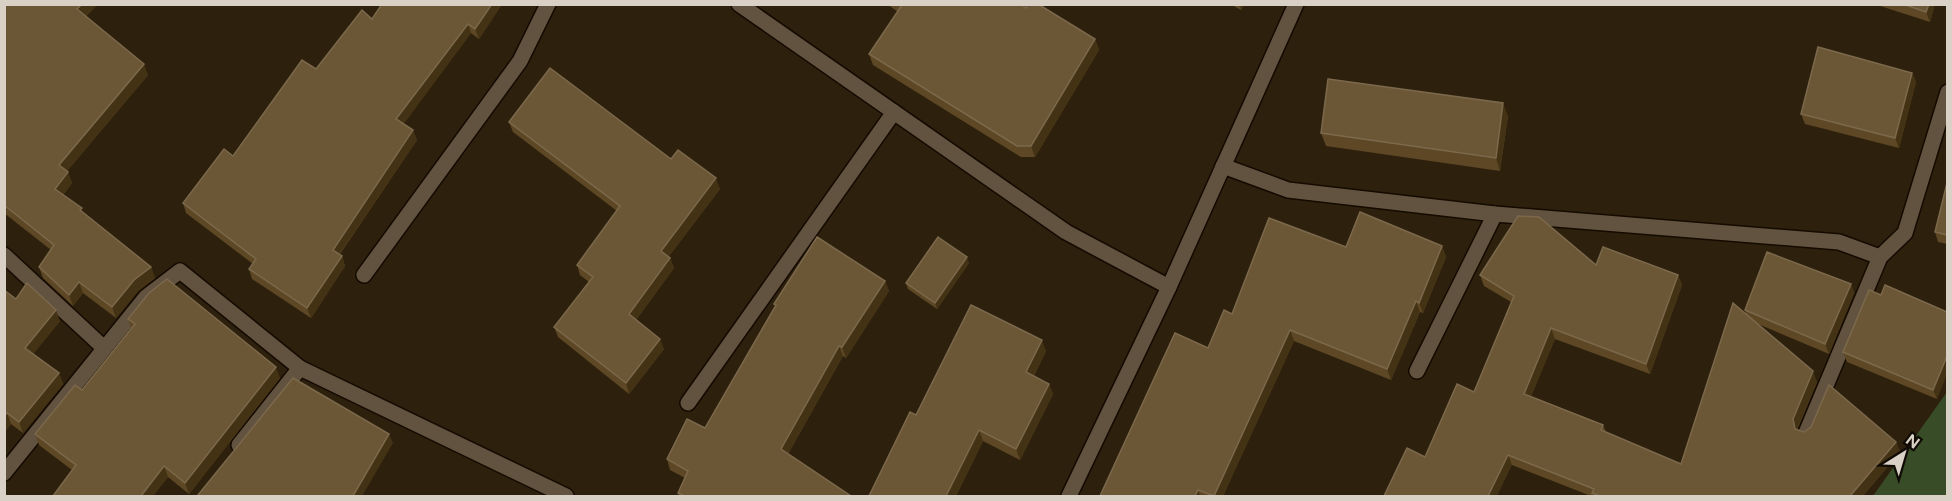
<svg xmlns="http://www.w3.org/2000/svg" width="1952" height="501" viewBox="0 0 1952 501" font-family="Figtree,sans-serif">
	<rect width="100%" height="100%" fill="#2d210e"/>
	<!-- green -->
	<path fill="#384c27" d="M1947,392V496H1873Z"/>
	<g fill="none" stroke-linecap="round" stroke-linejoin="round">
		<defs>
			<g id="minor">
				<path d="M739,4L1066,232L1169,287"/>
				<path d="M1223,166L1288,190L1495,214L1839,242L1880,257"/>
				<path d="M4,255L104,348"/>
				<path d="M364,275L520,61L548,4"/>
				<path d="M1417,371L1495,214"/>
				<path d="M688,403L894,112"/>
				<path d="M1806,433L1880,257L1905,233L1948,92"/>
				<path d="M239,445L300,368"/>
				<path d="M4,473L146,297L180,271L300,368L566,496"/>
			</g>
			<path id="tertiary" d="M1069,496L1169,287L1296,4"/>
		</defs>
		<!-- minor casing -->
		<use href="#minor" stroke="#150a00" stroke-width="18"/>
		<!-- tertiary casing -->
		<use href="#tertiary" stroke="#150a00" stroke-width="18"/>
		<!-- minor -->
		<use href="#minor" stroke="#61533f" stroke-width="15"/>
		<!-- tertiary -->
		<use href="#tertiary" stroke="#61533f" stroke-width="15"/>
	</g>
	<!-- wall -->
	<g fill="#5d4724">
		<path d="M4,4H98L86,16L148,75L67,171L72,183L63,195L84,213L151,267L155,278L138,291L116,318L83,293L73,306L43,278L39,267L51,250L4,213Z"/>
		<path d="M502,4L479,39L471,33L403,124L413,130L417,140L340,254L342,256L345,266L311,318L252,279L249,269L253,264L186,213L183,203L233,156L316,69L372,19Z"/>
		<path d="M887,4H1021L1026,8L1095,39L1099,50L1035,157H1021L873,65L869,54L898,12Z"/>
		<path d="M1230,4H1244L1241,10Z"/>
		<path d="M1874,4H1935L1930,22Z"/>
		<path d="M1912,73L1916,82L1899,148L1805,124L1801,114Z"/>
		<path d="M1508,116L1500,171L1326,146L1321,133Z"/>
		<path d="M509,122L671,159L720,189L669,256L670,258L674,268L636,320L664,349L629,394L558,337L554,327L589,282L580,275L577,265L617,211L513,132Z"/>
		<path d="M1947,183V244L1938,242L1935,232Z"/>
		<path d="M1442,246L1446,257L1423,313L1420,312L1391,380L1294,341L1223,496H1100L1232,314L1346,247Z"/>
		<path d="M969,263L937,309L908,289L906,283Z"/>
		<path d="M1596,265L1678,275L1682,285L1650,374L1555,339L1531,396L1603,425L1606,432L1681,464L1746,314L1745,310L1851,284L1854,293L1829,354L1758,324L1817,382L1797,430L1804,432L1896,442L1900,452L1863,496H1591L1512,465L1425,457L1474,392L1511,302L1484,286L1480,275Z"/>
		<path d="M885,281L889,291L846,358L843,356L788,454L851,496H679L678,493L685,478L670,470L667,459L705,428L775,306L774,304Z"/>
		<path d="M1881,295L1947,312L1937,399L1847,362L1843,352Z"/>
		<path d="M16,299L60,321L33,354L59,373L63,384L23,433L11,424L4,433Z"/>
		<path d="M128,319L280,378L189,494L168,477L153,496H53L72,470L39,445L35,434L82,390L131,328Z"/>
		<path d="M1046,351L1034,376L1049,384L1053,394L1020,460L983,441L956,496H869L916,415Z"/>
	</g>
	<!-- shaded-wall -->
	<g fill="#443214">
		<path d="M82,4H98L81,20L77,9Z"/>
		<path d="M492,4H502L479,39L475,29Z"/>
		<path d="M1239,4H1244L1241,10Z"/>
		<path d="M1929,4H1935L1930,22L1926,12Z"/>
		<path d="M468,24L471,33L400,129L396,119Z"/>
		<path d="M1095,39L1099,50L1035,157L1031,146Z"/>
		<path d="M144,64L148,75L63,176L59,165Z"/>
		<path d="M1912,73L1916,82L1899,148L1895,138Z"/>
		<path d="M1503,103L1508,116L1500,171L1496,158Z"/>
		<path d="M413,130L417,140L336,259L333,250Z"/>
		<path d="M68,172L72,183L59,200L55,189Z"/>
		<path d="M716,178L720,189L665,261L661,251Z"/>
		<path d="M1442,246L1446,257L1423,313L1419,303Z"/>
		<path d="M342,256L345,266L311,318L307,308Z"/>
		<path d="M967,257L969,263L937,309L935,303Z"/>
		<path d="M670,258L674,268L632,325L629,314Z"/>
		<path d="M151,267L155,278L138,291L116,318L112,307L134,280Z"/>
		<path d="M1678,275L1682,285L1650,374L1646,364Z"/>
		<path d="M885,281L889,291L846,358L842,347Z"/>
		<path d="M79,282L83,293L73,306L69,295Z"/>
		<path d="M1851,284L1854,293L1829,354L1825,344Z"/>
		<path d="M1416,301L1420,312L1391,380L1387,369Z"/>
		<path d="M56,310L60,321L29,359L25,348Z"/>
		<path d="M1551,328L1555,339L1528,404L1524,394Z"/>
		<path d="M1290,330L1294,341L1223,496H1214Z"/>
		<path d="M660,339L664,349L629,394L626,383Z"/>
		<path d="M1042,340L1046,351L1030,383L1026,372Z"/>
		<path d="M839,346L843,356L785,459L781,449Z"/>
		<path d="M1947,356V374L1937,399L1933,390Z"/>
		<path d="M276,367L280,378L189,494L185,483Z"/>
		<path d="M1813,371L1817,382L1797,429L1799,439L1795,429L1793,419Z"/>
		<path d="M59,373L63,384L23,433L19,422Z"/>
		<path d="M1049,384L1053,394L1020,460L1016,449Z"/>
		<path d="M7,413L11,424L4,433V416Z"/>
		<path d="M979,430L983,441L956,496H946Z"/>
		<path d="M389,434L393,443L362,496H353Z"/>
		<path d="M1896,442L1900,452L1863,496H1850Z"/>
		<path d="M1508,455L1512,465L1497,496H1488Z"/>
		<path d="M164,466L168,477L153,496H141Z"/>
		<path d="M1198,490L1200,496H1195Z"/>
	</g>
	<!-- building -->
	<g fill="#6b5636" stroke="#7c694c" stroke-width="1.5">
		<path d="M4,4H82L77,9L144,64L59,165L68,172L55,189L82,208L80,210L151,267L134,280L112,307L79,282L69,295L39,267L54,245L4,205Z"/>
		<path d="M382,4H492L475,29L468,24L396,119L413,130L333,250L342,256L307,308L249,269L256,259L183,203L224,149L233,156L302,60L316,69L362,10L372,19Z"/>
		<path d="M901,4H1021L1026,8L1028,4H1038L1095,39L1031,146H1017L869,54L902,5Z"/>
		<path d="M1903,4H1929L1926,12Z"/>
		<path d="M1818,47L1912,73L1895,138L1801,114Z"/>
		<path d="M550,68L671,159L678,150L716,178L661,251L670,258L629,314L660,339L626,383L554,327L593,277L577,265L620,206L509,122Z"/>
		<path d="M1328,79L1503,103L1496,158L1321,133Z"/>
		<path d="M1947,183V235L1935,232Z"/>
		<path d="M1360,212L1442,246L1419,303L1416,301L1387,369L1290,330L1214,496L1198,490L1195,496H1100L1175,333L1208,348L1224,310L1232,314L1269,218L1346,247Z"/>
		<path d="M1518,216L1539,217L1596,265L1603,247L1678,275L1646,364L1551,328L1524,394L1603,425L1601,430L1681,464L1733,303L1813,371L1793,419L1795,429L1804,432L1811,427L1829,385L1896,442L1850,496H1600L1592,493L1594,489L1508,455L1488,496H1384L1407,448L1425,457L1457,384L1474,392L1514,296L1480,275Z"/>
		<path d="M817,237L885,281L842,347L839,346L781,449L851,496H685L678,493L688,471L667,459L687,419L705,428L776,305L774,304Z"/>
		<path d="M938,237L967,257L935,303L906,283Z"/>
		<path d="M1767,252L1851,284L1825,344L1745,310Z"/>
		<path d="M167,279L276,367L185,483L164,466L141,496H53L76,465L35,434L75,385L82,390L135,324L128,319L149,293Z"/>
		<path d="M27,283L56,310L25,348L59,373L19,422L7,413L4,416V290L16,299Z"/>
		<path d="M1885,285L1947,312V356L1933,390L1843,352L1869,290L1881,295Z"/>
		<path d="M971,305L1042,340L1026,372L1049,384L1016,449L979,430L946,496H869L910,412L916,415Z"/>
		<path d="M293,378L389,434L353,496H200L198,495Z"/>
	</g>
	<!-- border -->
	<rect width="1952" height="501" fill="none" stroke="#d9d1c6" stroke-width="12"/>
	<!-- north arrow -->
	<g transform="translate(1904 453) rotate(37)" stroke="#110b05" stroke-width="4.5" paint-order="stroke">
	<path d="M0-4.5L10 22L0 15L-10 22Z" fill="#d9d1c6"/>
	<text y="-9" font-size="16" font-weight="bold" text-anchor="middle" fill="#d9d1c6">N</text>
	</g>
</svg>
